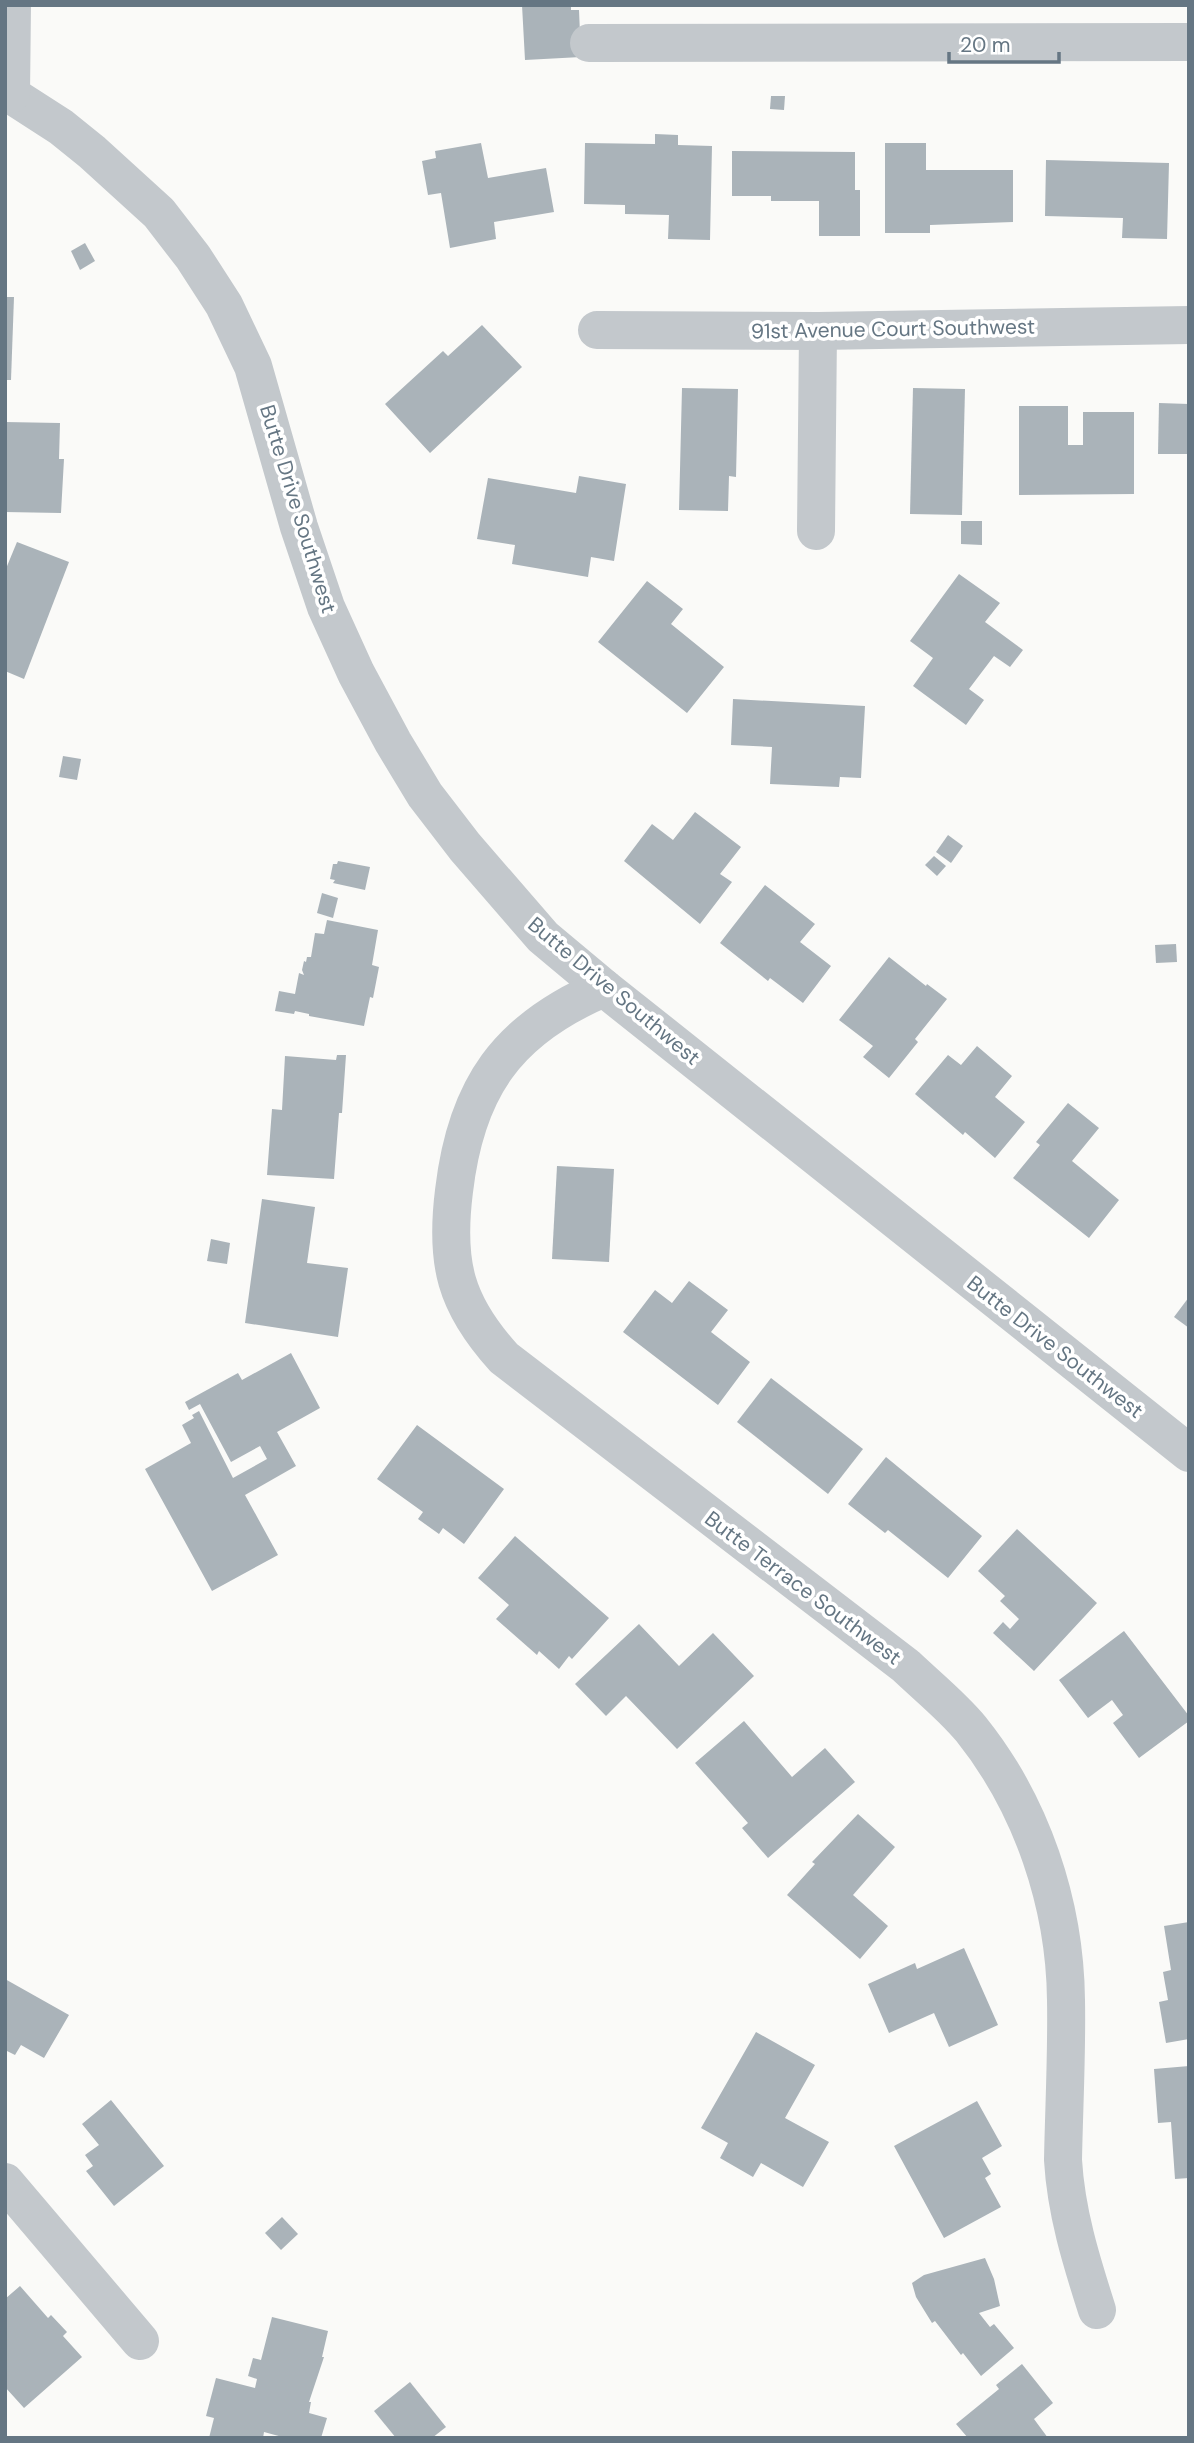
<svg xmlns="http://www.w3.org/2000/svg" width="1194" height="2443" viewBox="0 0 1194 2443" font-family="'DM Sans',sans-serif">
	<rect width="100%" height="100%" fill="#fafaf8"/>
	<!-- building -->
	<g fill="#aab3b9">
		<path d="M522,5H571V10H579L581,57L525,60Z"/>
		<path d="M771,96H785L784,110L770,109Z"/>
		<path d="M655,134L678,135V145L712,146L710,240L668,239L669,215L625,214V205L584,204L585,143L655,144Z"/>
		<path d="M481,143L488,178L546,168L554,212L494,222L496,239L450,248L441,193L428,195L422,161L436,158L435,151Z"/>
		<path d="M885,143H926V170H1013V222L930,225V233H885Z"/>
		<path d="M732,151L855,152V190H860V236H819V201H771V196H732Z"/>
		<path d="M1046,160L1169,163L1167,239L1122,238L1123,218L1045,216Z"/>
		<path d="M85,243L95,261L80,270L71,251Z"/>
		<path d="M5,297H14L11,380H5Z"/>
		<path d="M482,325L522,367L430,453L385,404L443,351L448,356Z"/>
		<path d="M682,388L738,389L736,477L729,476L728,511L679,510Z"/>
		<path d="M913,388L965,389L962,515L910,514Z"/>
		<path d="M1159,403L1189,404V454H1158Z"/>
		<path d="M1019,406H1068V445H1083V412H1134V494L1019,495Z"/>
		<path d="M5,422L60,423L59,459H64L61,513L5,512Z"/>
		<path d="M579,476L626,484L614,561L591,557L588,577L512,564L515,545L477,539L488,478L576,493Z"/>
		<path d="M961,521H982V545L961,544Z"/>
		<path d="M17,542L69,562L24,679L5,671V571Z"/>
		<path d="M959,574L1000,603L985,622L1023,650L1010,667L994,656L969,689L984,700L966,725L913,686L933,658L910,641Z"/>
		<path d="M647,581L683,609L671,624L724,667L687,713L598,642Z"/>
		<path d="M733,699L865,706L861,778L840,777L839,787L770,784L772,747L731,745Z"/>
		<path d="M63,756L81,759L77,780L59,777Z"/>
		<path d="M695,812L741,847L720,874L732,882L700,924L624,861L652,824L673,840Z"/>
		<path d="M948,835L963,846L951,863L936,852Z"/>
		<path d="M934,856L946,866L937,876L925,865Z"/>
		<path d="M338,861L370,867L365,890L333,883L335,880L330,879L333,864H337Z"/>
		<path d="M765,885L815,924L800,942L831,966L803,1003L770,978L768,981L720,943Z"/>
		<path d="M322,893L338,898L333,918L317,913Z"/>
		<path d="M327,920L378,930L372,965L379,967L373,998L370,997L364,1026L309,1016V1014L295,1011L294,1014L275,1011L279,991L295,994L299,973L304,975L302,970L304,961L306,962L307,957H311L315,933L324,934Z"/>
		<path d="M1176,944L1177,962L1156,963L1155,945Z"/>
		<path d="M889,957L926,986L927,984L947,999L915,1039L918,1042L889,1078L863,1057L873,1046L839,1020Z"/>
		<path d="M977,1046L1012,1076L995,1097L1025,1122L995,1158L965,1132L963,1135L915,1094L948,1055L961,1065Z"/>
		<path d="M337,1055H346L342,1113H339L334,1179L267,1175L272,1109L282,1110L285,1056L336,1060Z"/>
		<path d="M1068,1103L1099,1128L1072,1161L1119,1200L1089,1238L1013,1178L1040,1145L1036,1142Z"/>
		<path d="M557,1166L614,1169L609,1262L552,1259Z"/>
		<path d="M262,1199L315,1207L307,1263L348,1268L338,1337L245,1323Z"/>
		<path d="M211,1239L230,1243L227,1264L207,1261Z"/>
		<path d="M689,1281L728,1310L711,1332L750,1362L718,1405L623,1332L655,1290L672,1303Z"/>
		<path d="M1189,1297V1328L1174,1317Z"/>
		<path d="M291,1353L320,1408L277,1432L296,1466L245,1495L278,1555L212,1591L145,1469L191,1443L182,1425L194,1418L192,1415L199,1411L233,1478L267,1459L260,1446L231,1462L200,1404L189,1410L185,1402L238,1373L242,1380Z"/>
		<path d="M771,1378L863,1449L828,1494L737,1422Z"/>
		<path d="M417,1425L504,1489L464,1544L443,1528L439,1534L418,1519L423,1512L377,1479Z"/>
		<path d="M886,1457L982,1536L948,1578L888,1530L885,1533L848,1504Z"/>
		<path d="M1017,1529L1097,1603L1034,1671L993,1633L1003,1622L1010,1629L1019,1619L1000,1601L1005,1596L978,1571Z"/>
		<path d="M515,1536L609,1618L572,1659L569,1656L559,1669L539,1651L537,1655L496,1619L509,1605L478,1578Z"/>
		<path d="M639,1624L679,1666L713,1633L754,1676L677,1749L626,1696L606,1716L575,1684Z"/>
		<path d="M1124,1631L1189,1716V1721L1139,1758L1113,1723L1123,1715L1112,1700L1088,1718L1059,1680Z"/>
		<path d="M744,1721L792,1777L825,1748L855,1782L768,1858L742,1828L748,1823L695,1763Z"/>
		<path d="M858,1814L895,1847L853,1895L888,1926L860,1959L787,1895L815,1864L812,1862Z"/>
		<path d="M1189,1922V2039L1166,2043L1159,2002L1168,2000L1163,1972L1171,1970L1164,1926Z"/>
		<path d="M964,1948L998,2025L949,2047L934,2013L889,2033L868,1984L915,1963L917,1969Z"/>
		<path d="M5,1979L69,2015L44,2058L21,2045L15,2055L5,2050Z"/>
		<path d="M756,2032L815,2065L785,2118L829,2142L803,2187L761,2163L753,2177L720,2158L728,2143L701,2128Z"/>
		<path d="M1189,2066V2178L1175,2179L1171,2122L1158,2123L1154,2069Z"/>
		<path d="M111,2100L164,2166L114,2206L86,2171L93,2166L85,2155L99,2145L82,2124Z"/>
		<path d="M977,2101L1002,2146L982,2158L991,2174L985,2178L1001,2207L944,2238L894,2146Z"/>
		<path d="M282,2217L298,2234L281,2250L265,2233Z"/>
		<path d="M985,2258L994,2279L1000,2306L979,2313L990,2327L994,2324L1014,2348L981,2376L963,2353L961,2355L935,2321L932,2323L916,2297L912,2283L924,2275Z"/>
		<path d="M20,2286L48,2318L51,2315L67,2332L63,2336L82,2357L24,2408L5,2387V2299Z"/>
		<path d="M272,2317L328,2331L322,2357H324L309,2402H311L309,2413L327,2418L321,2438H286L264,2432L263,2438H209L214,2418L206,2416L216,2378L255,2388L257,2379L248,2376L253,2358L261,2360Z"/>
		<path d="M1022,2364L1053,2403L1034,2419L1048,2438H968L956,2424L999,2389L996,2385Z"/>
		<path d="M410,2382L446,2427L432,2438H396L374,2411Z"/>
	</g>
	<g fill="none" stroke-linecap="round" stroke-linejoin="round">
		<!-- minor -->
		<g stroke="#c3c8cc" stroke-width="38">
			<path d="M589,43L1189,42"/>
			<path d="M5,91L61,127L92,152L159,213L193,257L224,305L253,366L299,527L326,607L356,673L393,742L425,795L465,847L543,937L604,988L1189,1453"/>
			<path d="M11,94L12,5"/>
			<path d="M597,330L818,331L1189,325"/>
			<path d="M816,531L818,331"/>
			<path d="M604,988C507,1029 466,1088 454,1191C445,1263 455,1304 504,1358L906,1666C928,1687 952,1706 971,1729C1032,1805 1065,1904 1066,2000C1067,2054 1064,2107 1063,2160C1066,2212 1081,2260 1097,2310"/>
			<path d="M5,2182L140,2341"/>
		</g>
	</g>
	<g text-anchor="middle" stroke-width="7" stroke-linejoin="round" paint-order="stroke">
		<!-- street labels -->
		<g font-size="21" fill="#657683" stroke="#fff">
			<text transform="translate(893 329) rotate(-1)" y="7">91st Avenue Court Southwest</text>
			<text transform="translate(298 509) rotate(73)" y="7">Butte Drive Southwest</text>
			<text transform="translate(614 991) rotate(40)" y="7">Butte Drive Southwest</text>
			<text transform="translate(1055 1347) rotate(38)" y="7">Butte Drive Southwest</text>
			<text transform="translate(803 1588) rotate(37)" y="7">Butte Terrace Southwest</text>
		</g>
	</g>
	<!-- border -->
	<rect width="1194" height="2443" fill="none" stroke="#657683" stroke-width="14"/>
	<!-- scale -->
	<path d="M949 52v10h110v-10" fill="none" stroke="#657683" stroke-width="3.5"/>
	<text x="960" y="52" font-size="21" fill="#657683" stroke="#ffffff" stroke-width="5" paint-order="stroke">20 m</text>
</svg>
